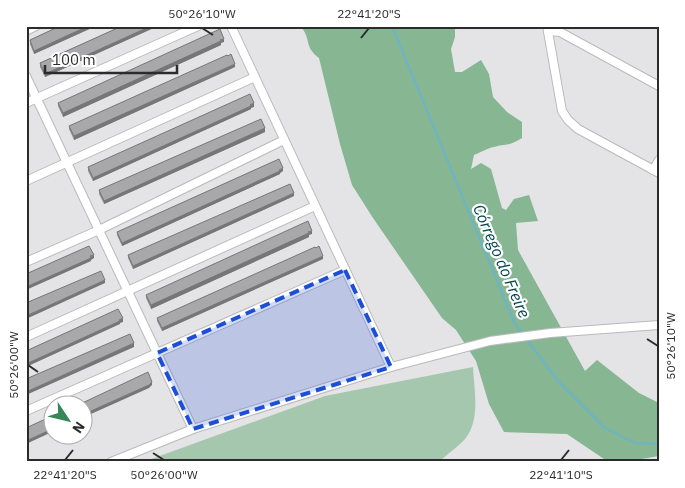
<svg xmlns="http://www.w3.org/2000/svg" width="685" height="488" viewBox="0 0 685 488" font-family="'IBM Plex Sans',sans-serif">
	<rect width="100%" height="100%" fill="#e4e3e6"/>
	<!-- green -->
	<path fill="#a5c7ad" d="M473,367C474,390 481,419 465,439C458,447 447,454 439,462H143L325,396Z"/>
	<!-- forest -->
	<path fill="#86b692" d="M300,26H455V37L451,49L455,72H462L481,60L489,74L493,97L507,112L522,122V138C507,147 508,143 494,147C487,148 480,153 474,155L471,169L481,163L491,169L502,208L506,210L514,199L529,195L538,221L516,223L518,250L585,371L597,360L639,393L659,403V456L624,462L604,459L567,434L504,432L489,404L476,361L456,330L442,318L373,218L352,185L340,144L319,58C303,46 312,38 300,26Z"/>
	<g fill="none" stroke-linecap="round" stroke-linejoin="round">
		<!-- stream -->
		<path stroke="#6fb4be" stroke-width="2.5" d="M392,26L515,324L559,382L605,428L635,443L659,444"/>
		<defs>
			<g id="street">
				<path d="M231,26L391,367"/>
				<path d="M547,26L562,111L568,120L578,129L659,173"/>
				<path d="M26,31L36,26"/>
				<path d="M548,31L560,32L659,86"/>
				<path d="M26,76L193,429"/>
				<path d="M26,103L198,26"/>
				<path d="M653,170L659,160"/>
				<path d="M26,181L255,77"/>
				<path d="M26,262L99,230L284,140"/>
				<path d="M26,337L315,206"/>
				<path d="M26,411L345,270"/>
				<path d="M111,462L193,429L391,367L490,341L550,333L659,325"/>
			</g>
		</defs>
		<!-- street casing -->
		<use href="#street" stroke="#bababc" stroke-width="10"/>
		<!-- street -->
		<use href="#street" stroke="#fff" stroke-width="8"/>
	</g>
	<!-- wall -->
	<g fill="#909092">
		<path d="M60,26H96L34,54L30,44V40Z"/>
		<path d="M122,26H158L45,77L40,67V63Z"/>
		<path d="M224,42L221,43V45L63,117L58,106V103Z"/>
		<path d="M235,67L74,140L69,129V126Z"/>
		<path d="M254,107L251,108V109L93,181L88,171V167Z"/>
		<path d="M265,132L104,204L99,194V190Z"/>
		<path d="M283,171L280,173V174L122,246L117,235V232Z"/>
		<path d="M294,196L133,269L128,258V255Z"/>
		<path d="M312,234L309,235V237L151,309L146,298V295Z"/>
		<path d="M323,259L162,331L157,321V318Z"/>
	</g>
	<!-- shaded-wall -->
	<g fill="#767677">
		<path d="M88,26H96L34,54V51Z"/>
		<path d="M151,26H158L45,77V74Z"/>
		<path d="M224,39V42L221,43V45L63,117V113Z"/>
		<path d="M235,64V67L74,140V136Z"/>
		<path d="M254,103V107L251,108V109L93,181V178Z"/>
		<path d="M265,128V132L104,204V201Z"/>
		<path d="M283,168V171L280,173V174L122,246V243Z"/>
		<path d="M294,193V196L133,269V266Z"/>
		<path d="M312,231V234L309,235V237L151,309V305Z"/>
		<path d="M94,255V258L91,260V261L26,290V287Z"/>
		<path d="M323,256V259L162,331V328Z"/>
		<path d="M105,280V283L26,319V316Z"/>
		<path d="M123,318V322L120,323V324L26,367V364Z"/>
		<path d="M134,343V347L26,395V392Z"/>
		<path d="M152,382V385L149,388L82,418V415Z"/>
		<path d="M52,429V432L26,444V441Z"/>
	</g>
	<!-- building -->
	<g fill="#a8a8aa" stroke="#767677">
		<path d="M60,26H88L34,51L30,40Z"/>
		<path d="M122,26H151L45,74L40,63Z"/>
		<path d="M220,29L224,39L220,40L221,41L63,113L58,103Z"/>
		<path d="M231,54L235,64L74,136L69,126L227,55L228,56Z"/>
		<path d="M250,94L254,103L250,105L251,106L93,178L88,167Z"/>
		<path d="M261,119L265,128L104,201L99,190Z"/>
		<path d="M279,159L283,168L279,170L280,171L122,243L117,232Z"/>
		<path d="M290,184L294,193L133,266L128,255Z"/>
		<path d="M308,221L312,231L308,232L309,233L151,305L146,295Z"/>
		<path d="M89,246L94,255L90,256L91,258L26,287V274Z"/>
		<path d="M319,246L323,256L162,328L157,318L315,247L316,248Z"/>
		<path d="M101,271L105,280L26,316V303Z"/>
		<path d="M118,309L123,318L119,320L120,321L26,364V351Z"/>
		<path d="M130,334L134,343L26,392V379Z"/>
		<path d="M148,372L152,382L149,385L82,415V406H76Z"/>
		<path d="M52,416V429L26,441V428Z"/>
	</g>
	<!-- marked area -->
	<path fill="#1d4ed8" fill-opacity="0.2" stroke="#1d4ed8" stroke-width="4" stroke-dasharray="10 6" stroke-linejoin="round" d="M345,270L391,367L193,429L157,353Z"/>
	<!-- ticks -->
	<path fill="none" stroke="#2b2b2c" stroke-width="2" d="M202,28L213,35M361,38L369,28M647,339L658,346M28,365L38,372M153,453L164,460M65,460L73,450M561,460L569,450"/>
	<g text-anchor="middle" stroke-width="4.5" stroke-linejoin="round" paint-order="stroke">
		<!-- water labels -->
		<g font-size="16" font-style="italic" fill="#02464e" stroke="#fff">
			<text transform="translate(502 261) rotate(67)" y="6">Córrego do Freire</text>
		</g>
	</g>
	<!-- border -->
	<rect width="685" height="488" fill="none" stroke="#ffffff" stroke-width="55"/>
	<!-- north arrow -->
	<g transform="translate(68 420) rotate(125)"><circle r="24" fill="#ffffff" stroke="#aaaaab"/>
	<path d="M0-4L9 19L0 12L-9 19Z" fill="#368657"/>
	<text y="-8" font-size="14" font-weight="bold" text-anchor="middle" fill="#2b2b2c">N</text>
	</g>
	<!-- scale -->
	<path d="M45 65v8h132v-8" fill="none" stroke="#2b2b2c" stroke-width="2.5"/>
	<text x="52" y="65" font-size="15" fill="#2b2b2c" stroke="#ffffff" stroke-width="4" paint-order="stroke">100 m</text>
	<rect x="28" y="28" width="630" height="432" fill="none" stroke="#2b2b2c" stroke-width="2"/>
	<g font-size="12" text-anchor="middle" fill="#2b2b2c">
		<text x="202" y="18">50°26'10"W</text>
		<text x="369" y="18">22°41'20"S</text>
		<text transform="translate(671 346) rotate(-90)" y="4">50°26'10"W</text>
		<text transform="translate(14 365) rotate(-90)" y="4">50°26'00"W</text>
		<text x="65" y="479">22°41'20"S</text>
		<text x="164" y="479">50°26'00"W</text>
		<text x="561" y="479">22°41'10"S</text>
	</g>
</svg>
